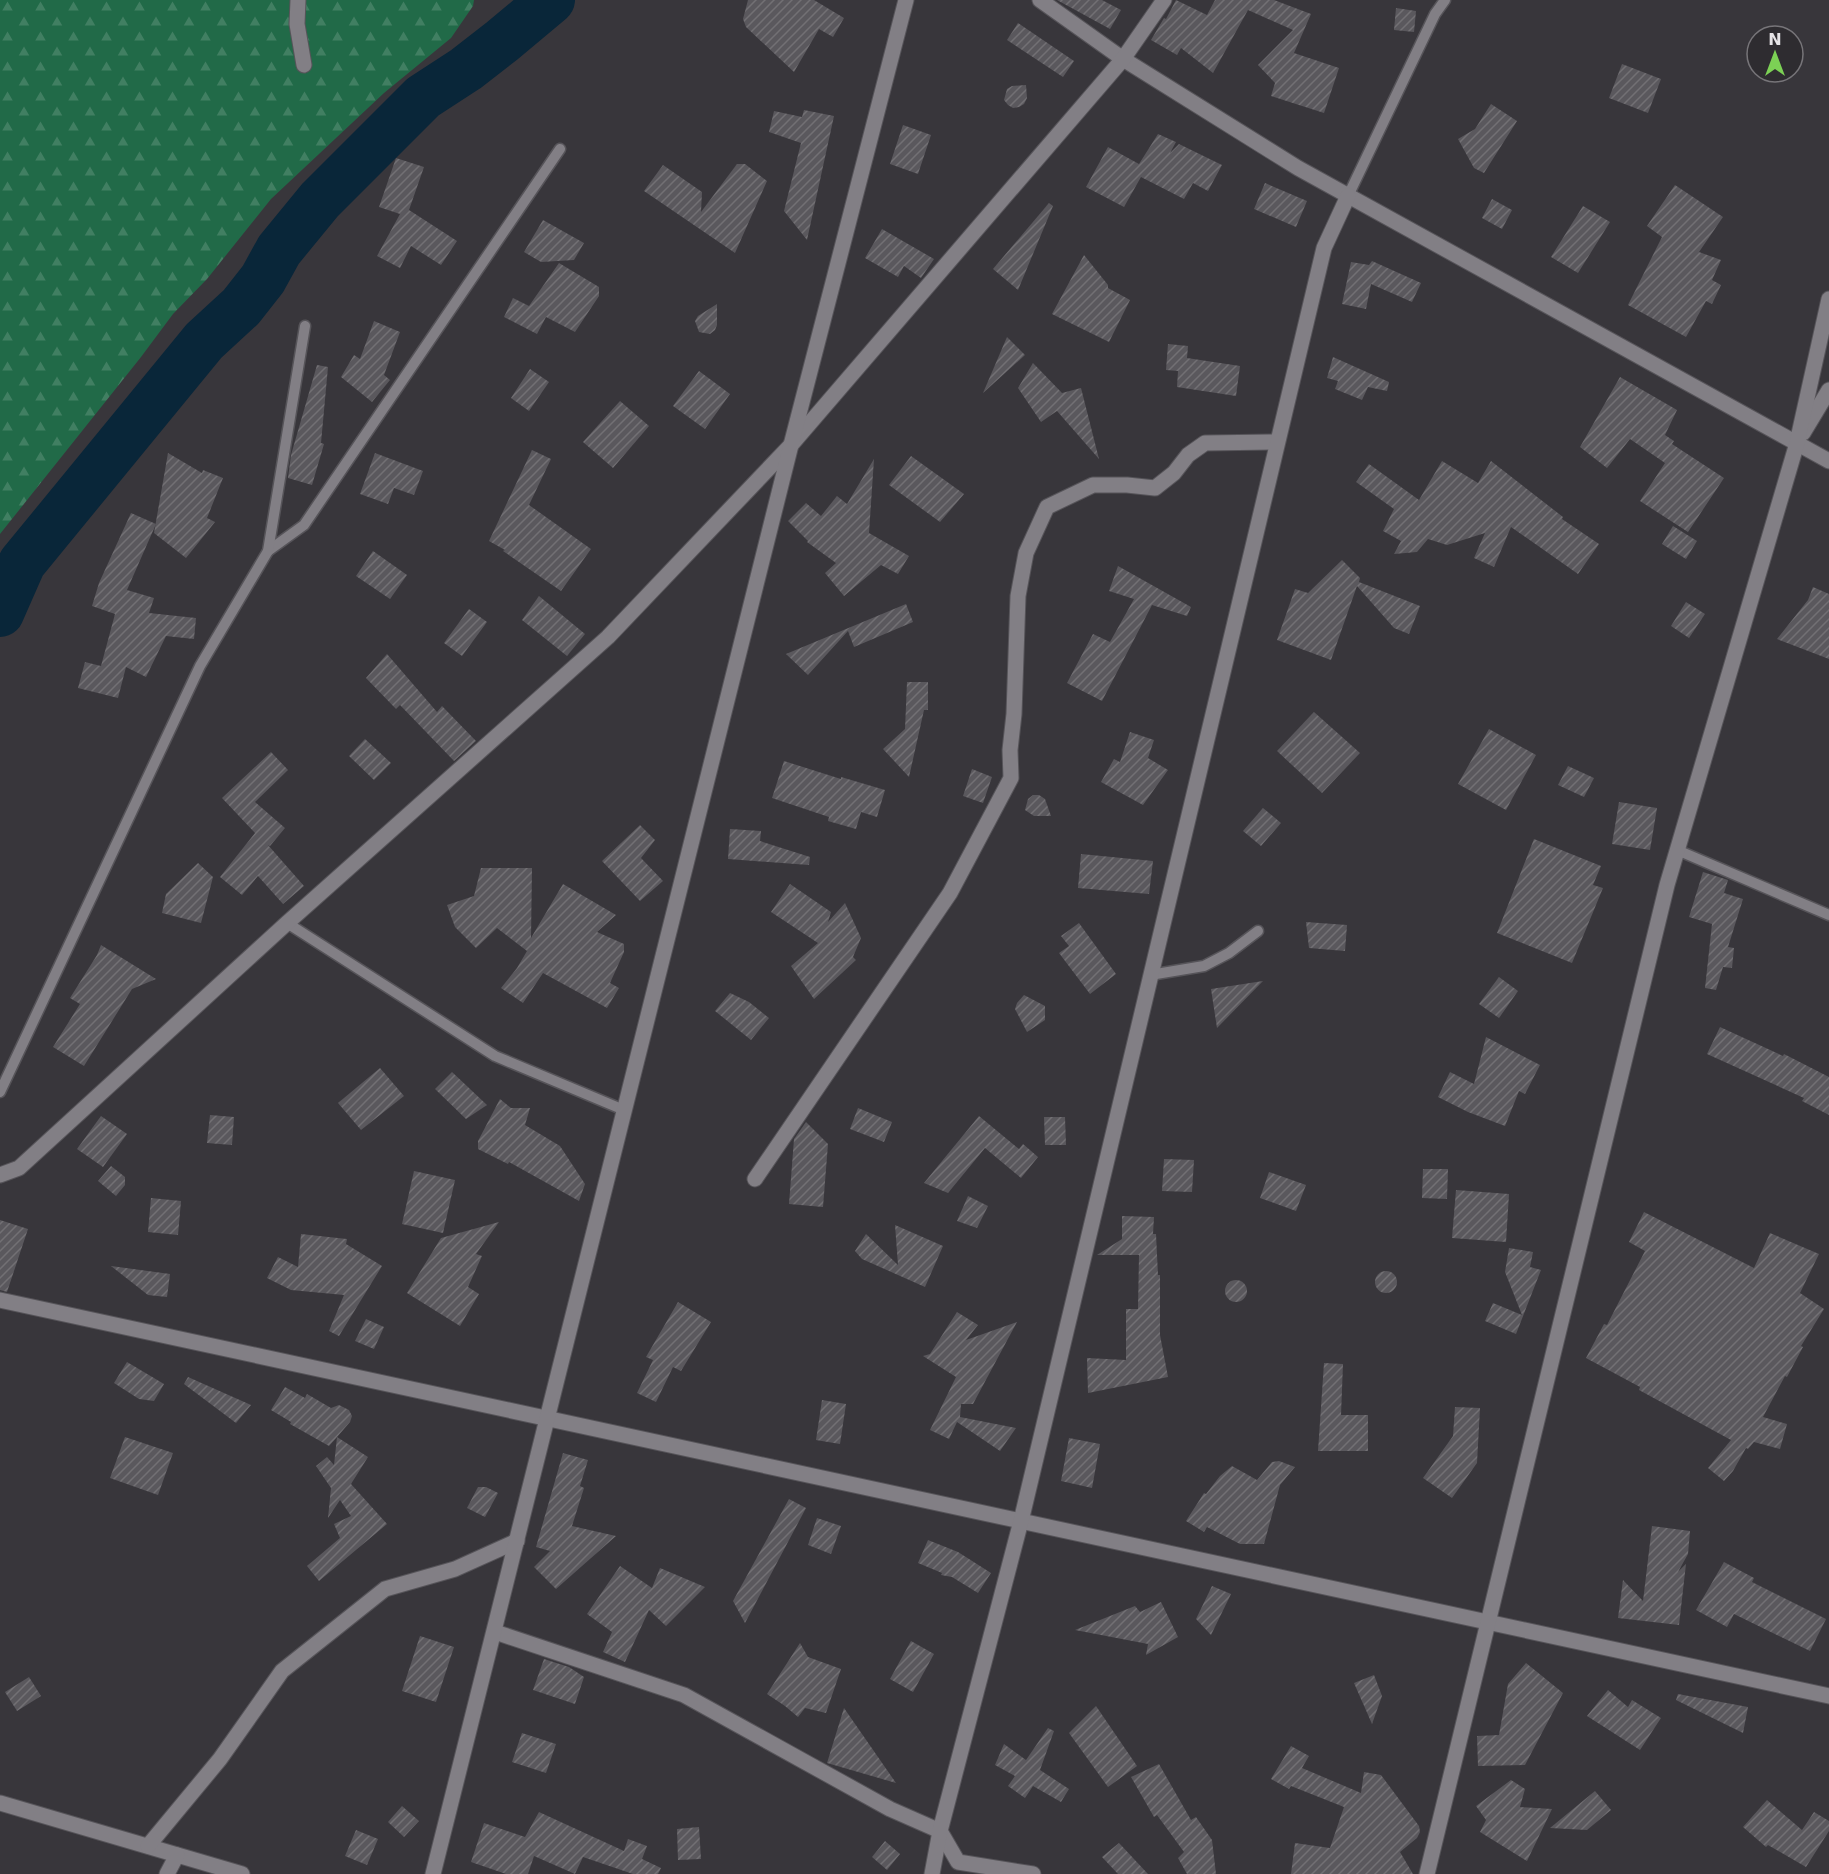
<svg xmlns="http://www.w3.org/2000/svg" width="1829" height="1874" viewBox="0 0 1829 1874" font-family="'DejaVu Sans',sans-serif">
	<defs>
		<pattern id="forest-firs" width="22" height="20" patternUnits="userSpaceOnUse" patternTransform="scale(1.5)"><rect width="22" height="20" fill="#216a48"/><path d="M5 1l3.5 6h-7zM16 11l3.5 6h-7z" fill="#417f62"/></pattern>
		<pattern id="building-hatch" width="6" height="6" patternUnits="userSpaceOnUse" patternTransform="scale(1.5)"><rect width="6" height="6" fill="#5a585d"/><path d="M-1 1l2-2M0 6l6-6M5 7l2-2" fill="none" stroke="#727074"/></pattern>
	</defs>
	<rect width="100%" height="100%" fill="#38363b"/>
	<!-- forest -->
	<path fill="url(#forest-firs)" d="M0,0H474L473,6L451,38L384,93L271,199L207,279L173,314L141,357L0,534Z"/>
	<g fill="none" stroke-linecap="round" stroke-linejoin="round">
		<!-- river -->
		<path stroke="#092639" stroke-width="48" d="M0,613L22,563L204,341L241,307L263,279L279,250L320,200L423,97L466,69L502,41L551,0"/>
	</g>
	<!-- building -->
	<g fill="url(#building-hatch)">
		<path d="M748,0H814L844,18L833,37L819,29L794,72L746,27L743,19Z"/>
		<path d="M1057,0H1102L1121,10L1110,29Z"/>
		<path d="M1176,0L1207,15L1215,0H1274L1311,14L1294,53L1339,68L1324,113L1271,96L1275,83L1258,65L1293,30L1248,10L1213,73L1181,48L1177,55L1151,40L1164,18L1166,19Z"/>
		<path d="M1396,8L1416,11L1414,32L1394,30Z"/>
		<path d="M1018,23L1074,61L1063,77L1007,40Z"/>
		<path d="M1622,64L1661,79L1648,113L1609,98Z"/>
		<path d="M1026,85L1027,98L1024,104L1019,107L1013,108L1008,105L1004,100L1007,89L1012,86Z"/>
		<path d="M1491,104L1517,121L1484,173L1474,168L1458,139L1475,129Z"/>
		<path d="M804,110L834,116L807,240L784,211L801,143L769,132L774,111L802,117Z"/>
		<path d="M903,125L931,135L918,174L890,164Z"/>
		<path d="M1158,134L1176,142L1170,153L1179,144L1222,165L1208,191L1193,183L1184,199L1141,177L1124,207L1086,187L1108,147L1139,164Z"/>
		<path d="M396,158L424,167L409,210L457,241L441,265L411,246L400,268L377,256L400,214L379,207Z"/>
		<path d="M737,164H745L767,181L735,253L644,191L663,165L702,192L701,212Z"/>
		<path d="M1265,183L1307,201L1296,227L1254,209Z"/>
		<path d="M1675,185L1723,217L1699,252L1721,260L1712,280L1721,285L1712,304L1706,301L1686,337L1628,305L1662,237L1647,226Z"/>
		<path d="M1492,199L1512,210L1502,229L1482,218Z"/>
		<path d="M1049,203L1053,206L1018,290L993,269Z"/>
		<path d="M1583,206L1610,222L1578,273L1551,257Z"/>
		<path d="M543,220L584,243L574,260L541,262L524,252Z"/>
		<path d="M882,229L934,259L921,278L904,266L898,277L865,258Z"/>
		<path d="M1084,255L1108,285V288L1130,300L1109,342L1052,314Z"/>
		<path d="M1372,261L1421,283L1412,302L1371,284L1366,309L1342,304L1351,262L1369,265Z"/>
		<path d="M559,263L599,287V296L575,332L546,317L537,334L504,317L513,298L529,306Z"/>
		<path d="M717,304V325L715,330L710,334L699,332L695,321L698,316Z"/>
		<path d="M374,321L400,332L384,375L390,380L372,402L341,377L354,355L360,359Z"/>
		<path d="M1007,337L1025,355L983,393Z"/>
		<path d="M1168,344L1188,346L1187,358L1240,366L1236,396L1177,387L1178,371L1166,370Z"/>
		<path d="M1333,357L1389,382L1387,391L1368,387L1362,400L1335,389L1338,381L1327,378Z"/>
		<path d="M1033,363L1062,393L1081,388L1099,459L1057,411L1041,422L1018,388Z"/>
		<path d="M317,365L328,367L321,443L324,444L312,485L288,478L291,455Z"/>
		<path d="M530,369L549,382L529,411L511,398Z"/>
		<path d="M699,371L730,394L705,429L673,406Z"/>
		<path d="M1620,377L1677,410L1665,435L1674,441L1672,444L1724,478L1688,532L1640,501L1665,463L1630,439L1607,468L1580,447Z"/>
		<path d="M620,401L649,426L613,468L583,442Z"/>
		<path d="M532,450L551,459L529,505L591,549L561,591L503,551L505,550L489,541Z"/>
		<path d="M168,453L202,473L203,470L223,478L207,518L215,522L186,558L154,533Z"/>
		<path d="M375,453L423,471L414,495L394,488L388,504L360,494Z"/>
		<path d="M911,456L964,494L940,522L889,485Z"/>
		<path d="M874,459L869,533L909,556L898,574L881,565L844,596L825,573L836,563L807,542L808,541L788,521L806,503L821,516L837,496L847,504Z"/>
		<path d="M1442,461L1478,483L1491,461L1563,517L1562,519L1599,544L1578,574L1511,527L1494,567L1474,558L1485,533L1447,545L1428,539L1417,552L1394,554L1401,541L1383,531L1394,509L1356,482L1369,464L1419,500Z"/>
		<path d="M131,513L156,524L127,590L154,598L149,613L196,618L194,639L166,636L146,677L126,667L118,698L78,688L85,662L101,666L115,614L92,606L99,583Z"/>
		<path d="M1673,526L1697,541L1686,559L1662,544Z"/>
		<path d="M373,551L407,575L390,599L356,576Z"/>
		<path d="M1342,560L1360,578L1359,582L1420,606L1409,634L1394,628L1357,586L1331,660L1277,640L1295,589L1308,593Z"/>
		<path d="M1118,566L1191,607L1187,616L1152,605L1102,701L1067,683L1093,634L1110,642L1134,599L1109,591Z"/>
		<path d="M1813,587L1829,594V659L1777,639L1808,600Z"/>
		<path d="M539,596L585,634L567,656L522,620Z"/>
		<path d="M1686,602L1705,614L1689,638L1671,626Z"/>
		<path d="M906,604L913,622L854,647L848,631L808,675L786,654Z"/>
		<path d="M469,609L487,622L462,656L444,643Z"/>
		<path d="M387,654L437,712L442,706L476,741L454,761L400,705L396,709L366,678Z"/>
		<path d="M907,682H928V710H924L909,777L883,749L905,729Z"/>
		<path d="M1314,712L1360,753L1322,793L1277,751Z"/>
		<path d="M1489,729L1536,755L1506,810L1458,784Z"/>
		<path d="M1130,732L1154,740L1148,758L1168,770L1143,805L1101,782L1114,759L1120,762Z"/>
		<path d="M365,739L391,763L374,780L349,756Z"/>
		<path d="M271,752L288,770L255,802L285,828L270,846L268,845L304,886L283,904L258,876L242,895L220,877L255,833L222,798Z"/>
		<path d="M784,761L841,779V777L885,790L877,817L861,812L856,829L828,821L829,817L772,798Z"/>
		<path d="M1568,766L1594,778L1584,797L1558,785Z"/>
		<path d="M972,769L992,777L983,803L963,796Z"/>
		<path d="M1033,795H1039L1045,799L1051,816H1034L1025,810L1028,799Z"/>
		<path d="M1619,802L1657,808L1650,850L1612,844Z"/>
		<path d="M1263,808L1281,823L1261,846L1243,831Z"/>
		<path d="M640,825L655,840L641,858L663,881L640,901L602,861Z"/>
		<path d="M730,829L761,831L760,841L810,857L809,865L728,859Z"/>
		<path d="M1534,839L1601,866L1593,885L1603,888L1572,963L1497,933Z"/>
		<path d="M1081,854L1153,861L1149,894L1078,888Z"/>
		<path d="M198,863L213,877L201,923L162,913L166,894Z"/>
		<path d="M481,868H532L531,938L563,884L616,915L597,932L624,944V952L610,983L619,988L607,1008L543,973L523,1003L501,988L517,968L527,951L497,928L476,948L455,927L447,905L474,896Z"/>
		<path d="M1703,872L1728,880L1724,893L1743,899L1728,947L1734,948L1732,968L1723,967L1716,990L1705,988L1712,924L1689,917Z"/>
		<path d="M790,884L831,912L828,922L845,903L861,938L853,957L856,960L814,999L791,966L818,943L771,912Z"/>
		<path d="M1306,922L1347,925L1345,951L1309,948Z"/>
		<path d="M1079,923L1116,974L1090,994L1059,953L1069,946L1061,936Z"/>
		<path d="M101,945L156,979L132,989L84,1066L53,1047L80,1004L70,998L97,955Z"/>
		<path d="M1499,977L1518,991L1499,1018L1479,1004Z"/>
		<path d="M1263,981L1217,1028L1211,989Z"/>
		<path d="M730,993L749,1002L769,1018L751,1040L715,1011Z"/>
		<path d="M1024,995L1045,1006V1020L1027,1032L1015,1009L1017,1003Z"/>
		<path d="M1720,1027L1783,1056L1784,1054L1829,1077V1115L1802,1101L1804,1098L1707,1054Z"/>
		<path d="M1486,1037L1540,1065L1525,1094L1519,1091L1505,1126L1468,1112L1438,1097L1450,1072L1474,1084Z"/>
		<path d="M380,1068L404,1096L361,1130L338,1103Z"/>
		<path d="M452,1072L487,1105L466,1119L435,1089Z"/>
		<path d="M500,1099L511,1108H530L525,1125L560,1146L585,1184L579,1201L509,1162L508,1164L478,1149V1141Z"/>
		<path d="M858,1108L892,1122L884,1142L850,1129Z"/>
		<path d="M210,1115L234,1117L232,1145L207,1143Z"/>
		<path d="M101,1116L127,1134L103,1167L77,1149Z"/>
		<path d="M979,1116L1019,1149L1023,1144L1038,1157L1021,1178L985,1148L948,1193L924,1183Z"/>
		<path d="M1044,1117H1065L1066,1145H1045Z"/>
		<path d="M806,1122L828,1144L823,1207L789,1204L794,1139Z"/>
		<path d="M1164,1159L1194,1160L1192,1192L1162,1191Z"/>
		<path d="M111,1166L125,1177V1185L116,1196L98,1181Z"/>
		<path d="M1423,1169H1448L1447,1199L1422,1198Z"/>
		<path d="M414,1171L455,1180L443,1233L402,1224Z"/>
		<path d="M1269,1172L1306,1185L1296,1211L1260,1198Z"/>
		<path d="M1456,1190L1509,1194L1506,1242L1452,1238Z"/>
		<path d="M968,1196L988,1206L977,1228L957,1221Z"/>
		<path d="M151,1198L181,1201L178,1235L148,1232Z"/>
		<path d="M1644,1212L1754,1268L1770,1233L1819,1254L1800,1293L1824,1309L1801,1346L1803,1347L1787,1377L1785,1376L1763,1417L1787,1424L1780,1449L1754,1442L1748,1449L1746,1448L1733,1471L1724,1481L1708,1468L1731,1440L1639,1390L1640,1387L1586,1358L1604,1324L1607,1325L1645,1251L1629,1242Z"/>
		<path d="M1122,1216L1154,1217L1153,1234H1156L1158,1275H1160V1335L1168,1377L1088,1393L1087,1358L1126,1360V1309H1138L1139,1255H1097L1122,1239Z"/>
		<path d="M0,1220L28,1229L7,1292L0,1290Z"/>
		<path d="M499,1222L476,1254L482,1256L468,1287L479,1294L460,1326L407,1293L441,1238Z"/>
		<path d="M895,1225L943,1246L925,1287L862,1259L855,1251L866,1234L898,1265Z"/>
		<path d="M301,1234L347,1239L346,1244L382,1266L339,1336L329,1331L344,1295L291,1290L267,1278L278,1257L298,1267Z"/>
		<path d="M1509,1248L1533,1252L1530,1267L1541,1270L1516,1334L1485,1321L1493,1303L1522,1315L1505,1272Z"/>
		<path d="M111,1266L170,1274L167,1297L148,1295Z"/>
		<circle cx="1386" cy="1282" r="11"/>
		<circle cx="1236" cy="1291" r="11"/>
		<path d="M678,1302L711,1322L681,1371L673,1367L656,1402L637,1393L653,1360L646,1357Z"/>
		<path d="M957,1312L978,1325L966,1340L1017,1322L973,1404H961L960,1417L1016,1428L1000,1451L957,1422L949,1439L930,1430L956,1377L923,1356L930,1354Z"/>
		<path d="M366,1319L384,1327L374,1349L355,1341Z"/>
		<path d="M127,1362L164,1384L154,1401L139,1399L114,1383Z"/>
		<path d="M1324,1363L1343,1364L1341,1415H1368V1451H1318Z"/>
		<path d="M188,1377L251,1405L236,1423L184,1384Z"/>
		<path d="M285,1387L305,1398L307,1394L331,1408L339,1405L349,1410L352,1416L350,1422L337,1437L368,1457L351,1484L387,1524L319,1581L307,1566L340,1538L334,1524L351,1516L340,1500L328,1518L331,1488L316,1466L327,1457L334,1465L337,1437L329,1446L290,1424L291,1422L271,1410Z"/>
		<path d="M822,1400L846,1404L840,1444L816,1440Z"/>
		<path d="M1455,1407L1480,1408L1477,1463L1452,1498L1423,1478L1453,1436Z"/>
		<path d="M125,1437L173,1453L158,1495L110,1478Z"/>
		<path d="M1069,1438L1100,1444L1092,1488L1061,1481Z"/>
		<path d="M563,1453L588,1460L580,1486L584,1488L572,1526L616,1536L556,1589L534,1567L550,1551L536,1547Z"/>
		<path d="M1279,1461L1295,1467L1280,1485L1264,1544H1240L1207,1527L1204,1532L1186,1521L1204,1493L1206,1494L1220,1476L1232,1466L1257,1480L1272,1462Z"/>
		<path d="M478,1487H486L498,1493L485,1517L467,1508Z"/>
		<path d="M789,1499L806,1508L745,1623L733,1601Z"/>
		<path d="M817,1518L841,1526L831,1554L808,1545Z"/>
		<path d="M1652,1526L1690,1531L1688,1554L1678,1572L1686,1564L1679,1625L1618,1618L1623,1580L1643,1601Z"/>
		<path d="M928,1540L958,1552L991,1573L978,1593L952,1577L941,1575L942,1573L918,1563Z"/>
		<path d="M1724,1562L1754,1578L1752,1582L1826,1619L1810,1651L1734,1614L1727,1627L1696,1610Z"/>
		<path d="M620,1566L652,1588L660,1568L705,1587L666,1626L649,1610L625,1662L603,1652L612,1632L587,1614Z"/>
		<path d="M1212,1586L1231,1594L1211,1635L1196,1619Z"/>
		<path d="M1161,1602L1178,1637L1146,1655L1148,1644L1075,1630L1135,1606L1140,1612Z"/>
		<path d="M420,1636L454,1647L436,1702L402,1691Z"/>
		<path d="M911,1641L934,1654L913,1692L890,1679Z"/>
		<path d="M800,1643L808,1657L841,1669L826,1713L805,1708L798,1717L785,1706L767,1694Z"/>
		<path d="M544,1659L569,1667L584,1677L575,1704L533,1690Z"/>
		<path d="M1526,1663L1563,1693L1525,1765L1478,1766L1477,1736L1499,1735L1508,1684Z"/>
		<path d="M1374,1675L1382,1696L1372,1724L1354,1683Z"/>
		<path d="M29,1677L41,1696L17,1711L5,1692Z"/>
		<path d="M1608,1690L1628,1707L1632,1700L1661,1718L1640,1750L1587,1716Z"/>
		<path d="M1678,1694L1748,1707L1743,1733L1676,1700Z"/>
		<path d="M1096,1706L1137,1766L1108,1787L1069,1733Z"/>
		<path d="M844,1708L896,1783L827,1763Z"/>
		<path d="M1048,1728L1054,1731L1040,1770L1069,1789L1061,1802L1033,1786L1025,1798L1008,1786L1015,1776L995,1765L1004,1744L1026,1760Z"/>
		<path d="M522,1733L556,1744L546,1773L512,1762Z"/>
		<path d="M1291,1746L1309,1756L1302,1768L1361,1793L1364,1772L1381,1775L1419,1826L1420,1832L1417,1838L1400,1852L1413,1874H1291L1295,1843L1330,1848L1344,1807L1291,1786L1289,1789L1271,1779Z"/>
		<path d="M1159,1764L1191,1820L1196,1817L1212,1840L1216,1874H1187L1178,1858L1184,1852L1157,1815L1154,1817L1131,1777Z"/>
		<path d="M1511,1780L1525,1789L1520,1807L1552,1809L1527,1861L1480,1832L1486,1820L1476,1806Z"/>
		<path d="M1595,1791L1611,1810L1587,1830L1550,1828Z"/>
		<path d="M1767,1800L1802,1830L1814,1812L1829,1821V1831L1806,1867L1768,1845L1766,1847L1743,1827Z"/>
		<path d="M402,1806L419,1821L404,1837L388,1822Z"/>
		<path d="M539,1812L624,1851L628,1839L647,1846L642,1859L661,1868L658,1874H633L583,1857L575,1874L534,1856L528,1874H506L471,1862L484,1823L525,1837Z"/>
		<path d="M699,1827L701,1859L678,1860L677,1829Z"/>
		<path d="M356,1830L378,1839L367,1865L345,1856Z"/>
		<path d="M885,1841L900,1854L887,1870L872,1857Z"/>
		<path d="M1119,1843L1148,1874H1118L1102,1857Z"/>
	</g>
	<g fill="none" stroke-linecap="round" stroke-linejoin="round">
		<defs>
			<g id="service">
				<path d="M1348,196L1435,14L1445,0"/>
				<path d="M268,551L304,525L560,149"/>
				<path d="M1677,850L1829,915"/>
				<path d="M287,923L495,1056L624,1110"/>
				<path d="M1150,975L1204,966L1229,953L1258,931"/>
				<path d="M0,1092L200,666L268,551L305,326"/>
			</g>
			<g id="minor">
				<path d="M298,0L297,24L304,65"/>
				<path d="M1040,0L1123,59L1298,168L1829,461"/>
				<path d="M1803,433L1829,390"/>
				<path d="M0,1175L19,1168L287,923L608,637L791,445L1123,59L1164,0"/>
				<path d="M755,1179L950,893L1011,778L1010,750L1014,714L1018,596L1026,553L1047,507L1093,485H1127L1155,488L1174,473L1188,455L1205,443L1277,442"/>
				<path d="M0,1300L1829,1696"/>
				<path d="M495,1632L684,1695L890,1809L940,1831L958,1862L1033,1874"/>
				<path d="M0,1803L242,1874"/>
				<path d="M148,1846L220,1759L282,1671L385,1589L455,1569L517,1541"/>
				<path d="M167,1874L177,1855"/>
				<path d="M433,1874L791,445L906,0"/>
				<path d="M932,1874L940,1831L1021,1521L1324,248L1348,196"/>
				<path d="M1427,1874L1667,885L1797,443L1829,299"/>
			</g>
		</defs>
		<!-- service casing -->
		<use href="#service" stroke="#565459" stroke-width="13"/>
		<!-- minor casing -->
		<use href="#minor" stroke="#565459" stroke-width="17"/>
		<!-- service -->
		<use href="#service" stroke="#827f85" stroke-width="10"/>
		<!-- minor -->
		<use href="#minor" stroke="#827f85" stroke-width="15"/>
	</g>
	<!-- north arrow -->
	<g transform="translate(1775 54)"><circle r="28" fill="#2e2c30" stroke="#777579" stroke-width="1.5"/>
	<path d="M0-4.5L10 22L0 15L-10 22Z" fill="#7cd155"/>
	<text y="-9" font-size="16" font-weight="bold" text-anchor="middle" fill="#e5e3e6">N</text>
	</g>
</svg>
